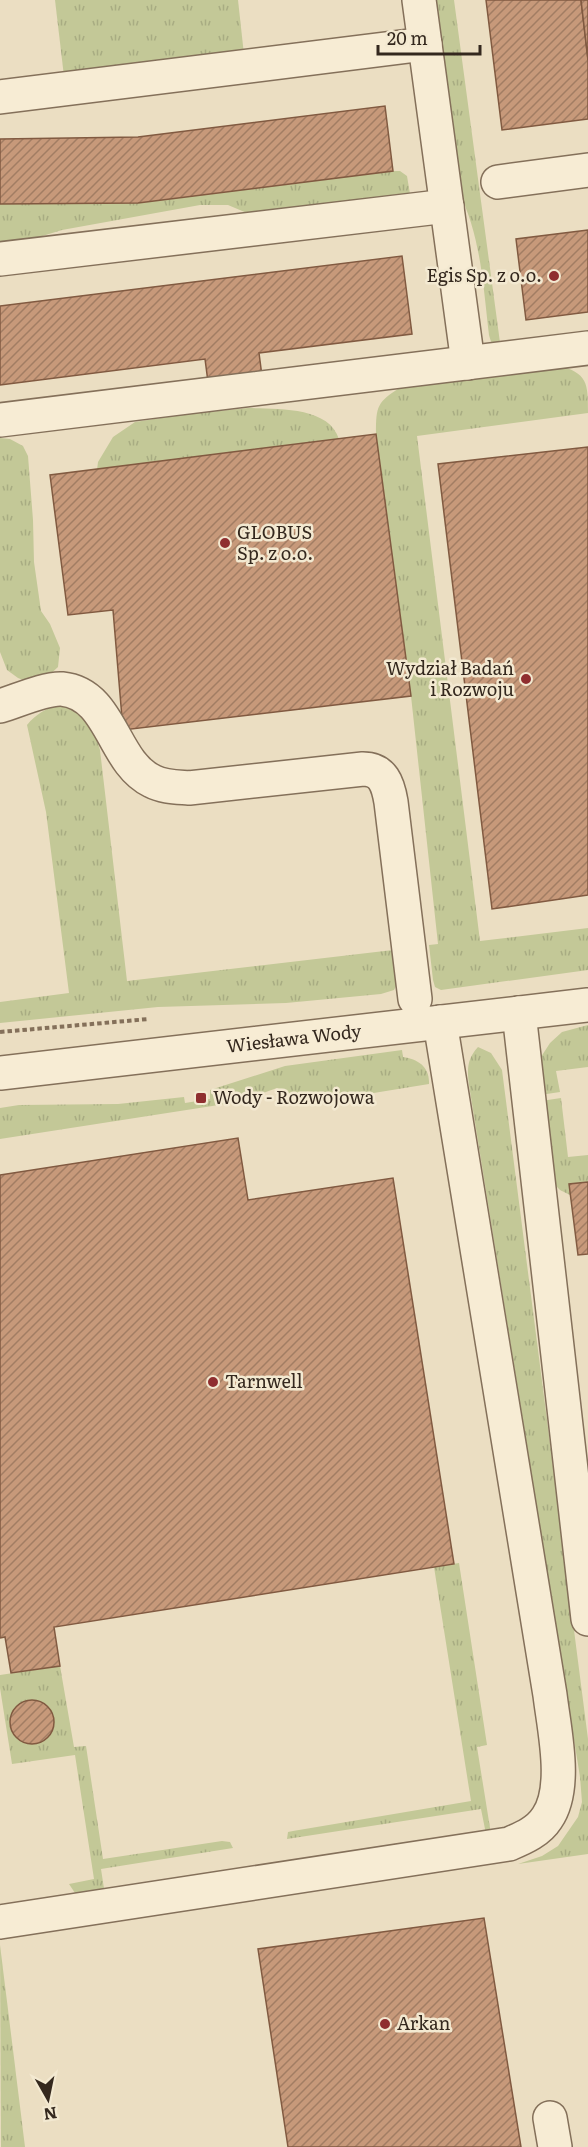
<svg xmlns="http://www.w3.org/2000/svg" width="588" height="2147" viewBox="0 0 588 2147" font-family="Literata,serif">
	<defs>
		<pattern id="grass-tufts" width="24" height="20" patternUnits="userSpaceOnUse" patternTransform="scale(1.5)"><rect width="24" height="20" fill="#c3c897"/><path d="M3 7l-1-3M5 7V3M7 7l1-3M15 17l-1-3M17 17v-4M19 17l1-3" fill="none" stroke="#a8ac82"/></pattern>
		<pattern id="building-hatch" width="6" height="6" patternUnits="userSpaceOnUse" patternTransform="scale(1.5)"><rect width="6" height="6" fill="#c7997a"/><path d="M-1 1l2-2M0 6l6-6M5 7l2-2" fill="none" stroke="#a27d63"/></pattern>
	</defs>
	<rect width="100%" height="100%" fill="#ebdec2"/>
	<!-- grass -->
	<g fill="url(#grass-tufts)">
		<path d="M55,0H238L245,64L65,85Z"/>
		<path d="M425,0H454L501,350C493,347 491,343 489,335C483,284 481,238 459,192Z"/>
		<path d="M393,171H400L407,176L411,200L254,216L228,205H200L62,230L0,249V204L138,203Z"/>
		<path d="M557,365C588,373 588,383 588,413L417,436L480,941L588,928V970L441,990L435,987L433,980L429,945L438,944L411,696L376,434C376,406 377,402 401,387Z"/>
		<path d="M248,408C276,409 329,406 339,439L97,470L98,462L113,437L135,422L180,415Z"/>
		<path d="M0,438L10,439L23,446L28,456L33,520L34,562L41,611L50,624L60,648L58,667L46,678L28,682L18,678L7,670L0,652Z"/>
		<path d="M60,705C86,711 93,726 100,750L127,981L393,950L397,984L394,990L381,994L286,1003L158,1007L0,1023V1002L69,993L46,812L27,725C36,714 46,708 60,705Z"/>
		<path d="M588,1025V1067L556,1071L560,1092L540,1095L539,1060L550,1043L562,1032Z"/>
		<path d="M478,1047L491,1053L502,1070L588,1739V1854L518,1864L542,1856L558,1846L578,1817L582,1802L580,1777L469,1085C467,1069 467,1059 478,1047Z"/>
		<path d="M402,1050L403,1057C418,1059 430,1067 429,1084L306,1104L277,1088L238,1102L0,1139V1108L19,1105L118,1104L184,1097L185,1103L210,1099V1090L285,1066Z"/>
		<path d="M561,1098L568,1157L588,1155V1182L569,1184L570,1195L560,1190L552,1182L541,1101Z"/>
		<path d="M459,1563L487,1745L477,1747L491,1834H486L481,1809L287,1839L288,1832L293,1831L471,1801L434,1567Z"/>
		<path d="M60,1666L74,1747L86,1746L103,1859L222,1841L230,1842L233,1848L101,1869L105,1895L77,1896L69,1884L94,1879L75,1755L12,1764L0,1688V1675Z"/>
		<path d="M0,1945L25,2147H1Z"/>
	</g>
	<!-- building -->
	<g fill="url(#building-hatch)" stroke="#815a41" stroke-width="1.5">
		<path d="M486,0H581L588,60V119L502,130Z"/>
		<path d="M581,0H588V60Z"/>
		<path d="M385,106L393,171L138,203L0,204V139L138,137Z"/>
		<path d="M588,230V312L526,320L516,239Z"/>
		<path d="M402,256L412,334L259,353L262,376L208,382L205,359L0,385V306Z"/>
		<path d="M376,434L411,696L123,730L113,610L68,615L50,475Z"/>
		<path d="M588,447V895L492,909L438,464Z"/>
		<path d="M238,1138L248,1200L393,1178L454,1564L54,1627L60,1666L11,1673L5,1637L0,1638V1175Z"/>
		<path d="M588,1182V1254L578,1255L569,1184Z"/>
		<circle cx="32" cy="1722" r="22"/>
		<path d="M484,1918L521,2147H288L258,1949Z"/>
	</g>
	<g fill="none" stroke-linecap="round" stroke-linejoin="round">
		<defs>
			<g id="minor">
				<path d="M419,0L468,363"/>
				<path d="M0,97L425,44"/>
				<path d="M498,182L588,170"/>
				<path d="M0,259L447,206"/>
				<path d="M0,420L588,348"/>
				<path d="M0,706C17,701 45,688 62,689C112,694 112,762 152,781C163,787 177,787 189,788L363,769C383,769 388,784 391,802L415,999"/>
				<path d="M519,1013L588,1619"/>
				<path id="s1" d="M0,1073L588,1005"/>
				<path d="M0,1922L509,1844C523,1838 538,1832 547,1818C568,1788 554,1729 550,1695L440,1022"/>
				<path d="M550,2118L555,2147"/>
			</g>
		</defs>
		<!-- minor casing -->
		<use href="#minor" stroke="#84705a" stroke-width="36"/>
		<!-- path -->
		<path stroke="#84705a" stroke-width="4" stroke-dasharray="4.5 3" stroke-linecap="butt" d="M0,1032L149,1019"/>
		<!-- minor -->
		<use href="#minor" stroke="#f7ecd4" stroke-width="33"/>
	</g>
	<!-- markers -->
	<g fill="#8f2e2f" stroke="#f3e9d1" stroke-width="2">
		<circle cx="554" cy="276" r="6"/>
		<circle cx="225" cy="543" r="6"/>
		<circle cx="526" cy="679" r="6"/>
		<rect x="195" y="1092" width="12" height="12" rx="3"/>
		<circle cx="213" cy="1382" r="6"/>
		<circle cx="385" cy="2024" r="6"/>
	</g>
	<g text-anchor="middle" stroke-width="5" stroke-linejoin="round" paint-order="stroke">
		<!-- poi labels -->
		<g font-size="18" fill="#34281e" stroke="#f3e9d1" text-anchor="start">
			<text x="542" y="282" text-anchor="end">Egis Sp. z o.o.</text>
			<text x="237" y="539">GLOBUS<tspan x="237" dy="21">Sp. z o.o.</tspan></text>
			<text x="514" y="675" text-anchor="end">Wydział Badań<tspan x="514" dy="21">i Rozwoju</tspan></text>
			<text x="213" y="1104">Wody - Rozwojowa</text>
			<text x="225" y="1388">Tarnwell</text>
			<text x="397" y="2030">Arkan</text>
		</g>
		<!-- street labels -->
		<g font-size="18" fill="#34281e" stroke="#f3e9d1">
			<text dy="6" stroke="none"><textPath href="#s1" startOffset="296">Wiesława Wody</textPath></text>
		</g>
	</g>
	<!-- north arrow -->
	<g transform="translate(48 2099) rotate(171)" stroke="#f3e9d1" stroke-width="4.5" paint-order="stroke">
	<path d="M0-4.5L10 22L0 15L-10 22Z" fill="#34281e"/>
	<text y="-9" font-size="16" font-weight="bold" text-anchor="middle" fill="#34281e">N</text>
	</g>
	<!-- scale -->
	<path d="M378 45v9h102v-9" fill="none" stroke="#34281e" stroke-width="3"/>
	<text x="387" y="45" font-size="18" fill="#34281e" stroke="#f3e9d1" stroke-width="4.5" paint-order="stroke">20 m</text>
</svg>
